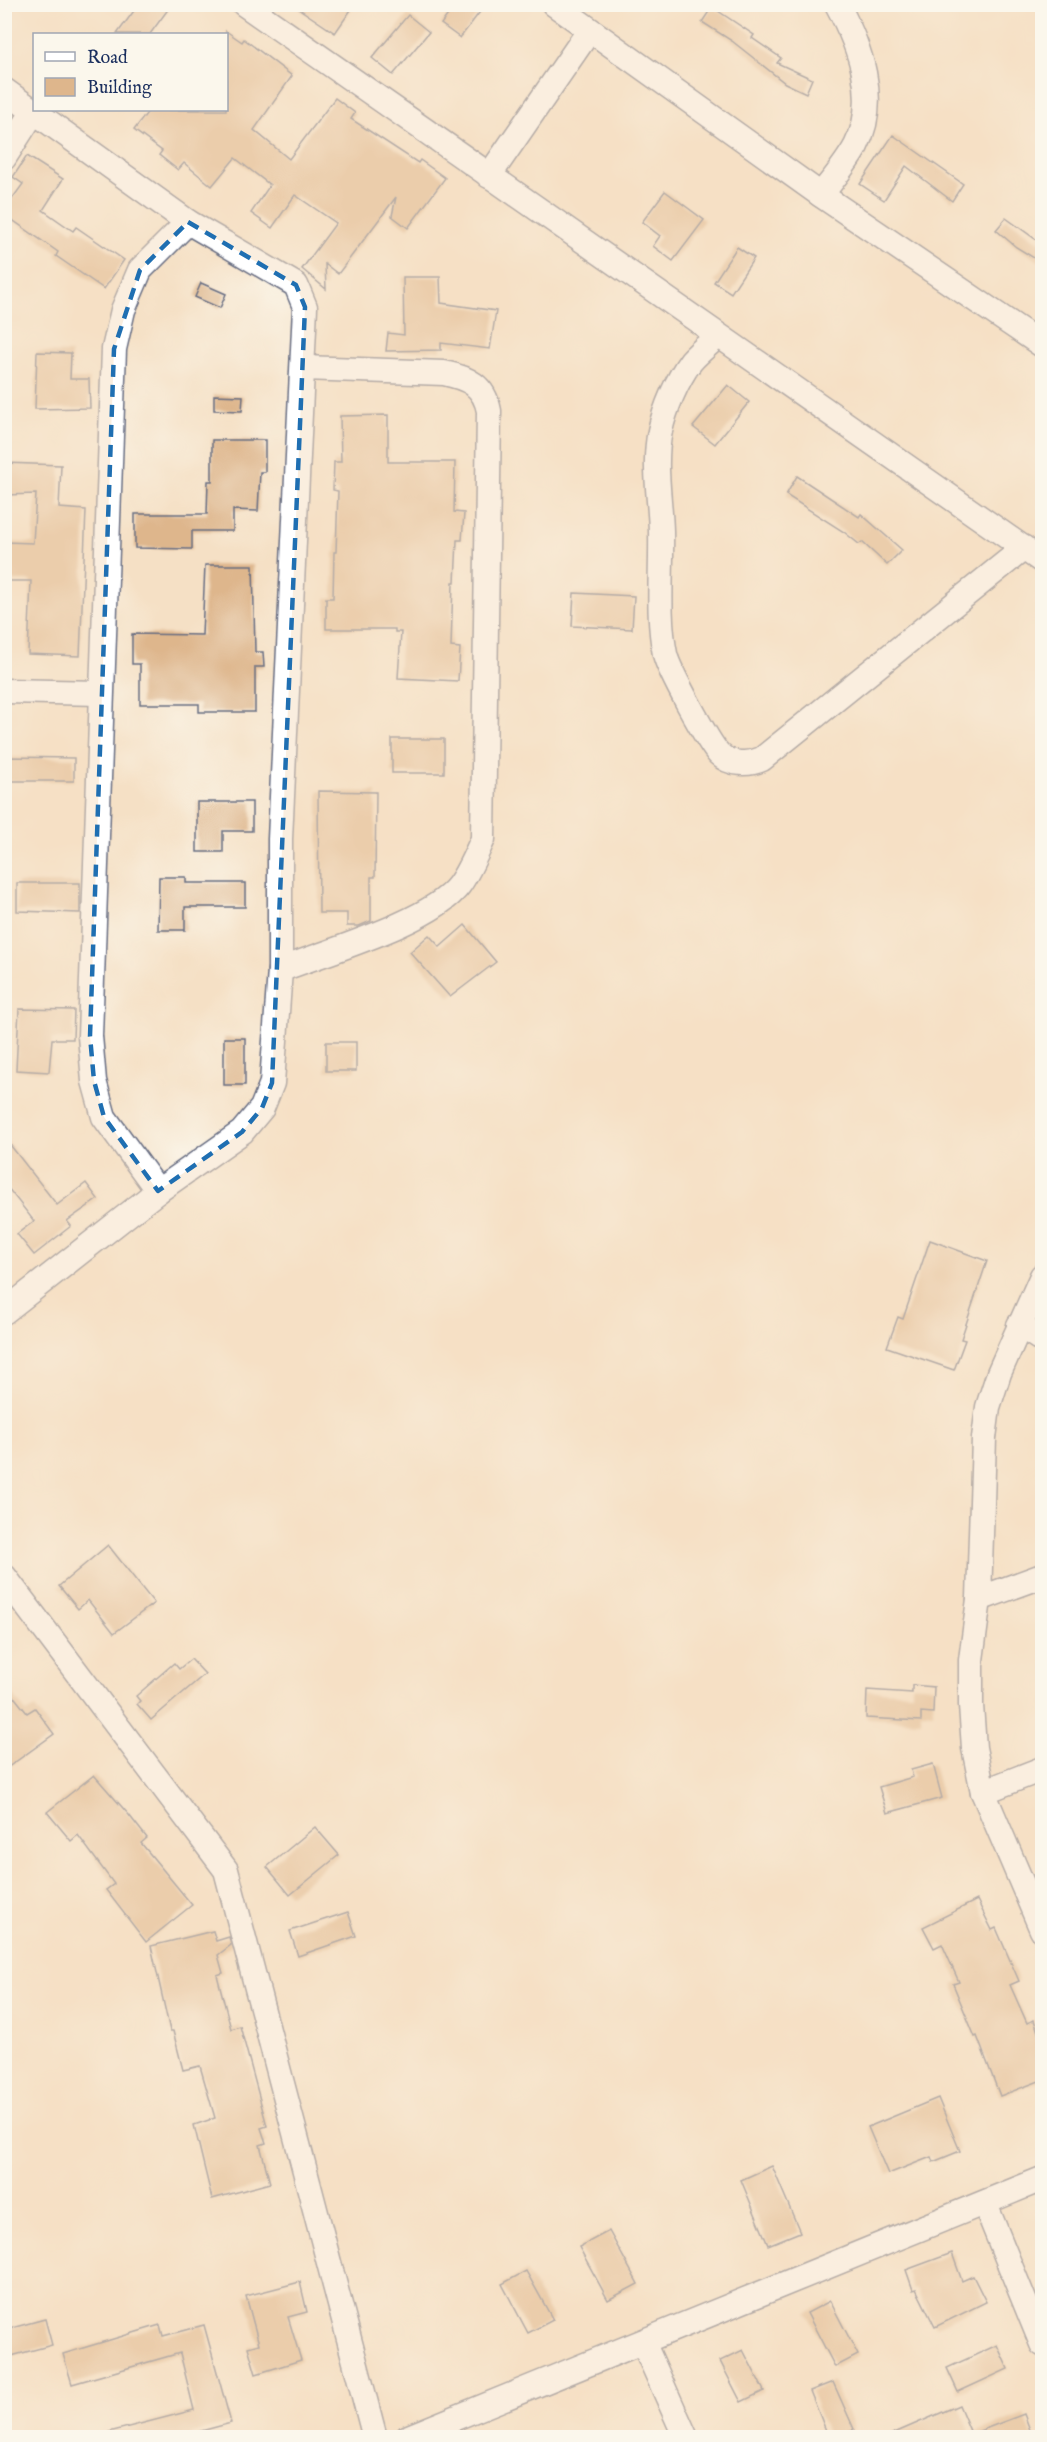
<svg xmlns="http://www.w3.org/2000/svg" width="1047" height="2442" viewBox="0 0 1047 2442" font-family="'IM FELL English',serif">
	<rect width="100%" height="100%" fill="#fbf7ec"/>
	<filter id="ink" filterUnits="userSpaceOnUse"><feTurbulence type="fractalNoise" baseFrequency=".0167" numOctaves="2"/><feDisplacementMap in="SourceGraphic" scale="12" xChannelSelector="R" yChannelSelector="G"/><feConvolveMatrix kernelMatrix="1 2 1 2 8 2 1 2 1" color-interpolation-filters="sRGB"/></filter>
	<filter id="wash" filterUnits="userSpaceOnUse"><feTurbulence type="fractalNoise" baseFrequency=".008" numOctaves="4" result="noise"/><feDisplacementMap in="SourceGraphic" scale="24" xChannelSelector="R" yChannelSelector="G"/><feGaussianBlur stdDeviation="1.35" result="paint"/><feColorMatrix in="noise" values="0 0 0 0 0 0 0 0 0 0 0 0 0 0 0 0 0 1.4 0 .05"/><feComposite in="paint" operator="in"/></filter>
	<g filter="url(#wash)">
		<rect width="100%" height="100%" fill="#f5e0c5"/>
		<g id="blocks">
			<!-- building -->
			<g fill="#deb68c">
				<path d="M139,4H172L150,34H117Z"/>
				<path d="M292,4H355L335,33Z"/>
				<path d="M456,4H486L460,38L441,24Z"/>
				<path d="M712,7L754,35L752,38L781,58L777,63L812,79L806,93L785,83L732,41L702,22Z"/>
				<path d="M408,15L429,32L393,75L372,58Z"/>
				<path d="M226,31L242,42L244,39L292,76L254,130L289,159L335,98L355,113L351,119L418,163L420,160L445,178L408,228L392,216L396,197L338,274L325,264L326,289L302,269L336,223L295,195L272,228L251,213L270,185L235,158L212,186L184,163L178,170L159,155L162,151L134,130L149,110H226Z"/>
				<path d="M893,135L963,184L952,201L906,166L884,200L860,184Z"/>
				<path d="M27,156L63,179L43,210L73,231L76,227L124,260L104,289L56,256L58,252L4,214V210L23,184L13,177Z"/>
				<path d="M665,191L704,220L673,261L653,246L660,236L642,222Z"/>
				<path d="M1006,218L1042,244V263L1016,247L996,230Z"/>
				<path d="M737,247L754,258L731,293L714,282Z"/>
				<path d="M403,277H440L441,303L496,311L490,349L441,343V350L386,351L388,333L404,335Z"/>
				<path d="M201,283L226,294L220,308L195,297Z"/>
				<path d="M37,352L71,353L70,379H89L90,408L35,409Z"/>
				<path d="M728,385L749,402L715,444L693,427Z"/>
				<path d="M214,395L243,396L242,411L214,410Z"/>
				<path d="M388,415V462H455L454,512L464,513L462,540H457L455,582H453L451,647L460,648L458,681L398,678L401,632H395V629H326V598H333L334,552H336L338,491L333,490L334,462H341L340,416Z"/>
				<path d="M212,440H265V472H260L258,511L233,510V531H192V549L135,548V514H207L208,481H212Z"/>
				<path d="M4,463L61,465L59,508L86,510L80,656L28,654L31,581H4V542L33,543L36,494L4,495Z"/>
				<path d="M797,476L859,517L861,514L902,550L887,565L862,542L859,544L844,532L786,495Z"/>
				<path d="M205,565H253L255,652H263L264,667H255V712H199V704H140V664H132V634L202,635Z"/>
				<path d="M574,593L634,596L632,629L572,626Z"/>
				<rect x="392" y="739" width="52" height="34"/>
				<path d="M4,757L74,758V781H4Z"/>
				<path d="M318,791L376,792L375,877H371V921L359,926H347V913H319Z"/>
				<path d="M197,802H252V831H223V852H197Z"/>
				<path d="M159,877H186V883H245V907H185V930H158Z"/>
				<path d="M17,883H80V913L17,911Z"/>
				<path d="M465,925L496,962L450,997L410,952L429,935L440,947Z"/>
				<path d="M19,1009L74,1010L73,1039H52L49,1072L16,1070Z"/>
				<rect x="224" y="1038" width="21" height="47"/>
				<rect x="326" y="1042" width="30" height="29"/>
				<path d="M4,1137L57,1205L86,1183L98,1199L67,1221L71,1226L34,1255L17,1234L34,1221L4,1183Z"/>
				<path d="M930,1240L987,1261L961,1339L965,1340L954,1370L887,1347L898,1317L903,1319Z"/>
				<path d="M108,1545L154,1603L114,1633L88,1600L78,1609L59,1586Z"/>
				<path d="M191,1659L205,1674L151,1720L137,1704L140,1701L136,1696L174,1663L179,1669Z"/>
				<path d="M4,1684L27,1713L35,1708L54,1734L4,1770Z"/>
				<path d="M912,1685L934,1687L933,1713L921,1712V1721L866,1718L867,1690L912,1693Z"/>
				<path d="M933,1764L942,1798L887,1813L879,1787L913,1777L911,1770Z"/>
				<path d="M94,1775L129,1815L147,1838L141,1843L192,1905L146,1942L106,1890L114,1884L78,1835L71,1841L47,1812Z"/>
				<path d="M315,1827L339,1855L290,1895L267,1867Z"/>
				<path d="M977,1900L992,1930L996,1928L1019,1981L1010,1985L1027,2023L1034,2020L1042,2044V2080L1000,2096L977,2036L975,2037L953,1984L959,1982L942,1944L934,1948L923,1927Z"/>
				<path d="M348,1912L356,1936L298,1956L290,1931Z"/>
				<path d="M213,1931L216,1941L229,1937L231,1945L218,1955L223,1973L217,1975L231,2029L240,2026L267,2126L261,2128L266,2143L260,2145L270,2183L212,2199L194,2125L215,2118L200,2066L183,2070L173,2031H170L151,1946Z"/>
				<path d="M938,2098L960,2151L933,2162L931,2157L888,2174L868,2127Z"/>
				<path d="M772,2166L800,2232L768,2245L741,2180Z"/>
				<path d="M609,2231L638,2284L608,2300L579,2247Z"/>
				<path d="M952,2253L962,2281L973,2276L986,2302L935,2327L916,2289L913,2290L906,2270Z"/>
				<path d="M526,2271L553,2320L528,2333L502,2284Z"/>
				<path d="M300,2282L307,2312L288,2317L301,2360L256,2374L248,2347L259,2344L246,2296Z"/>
				<path d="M830,2301L858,2355L835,2367L807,2313Z"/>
				<path d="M45,2319L52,2345L4,2358V2330Z"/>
				<path d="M160,2325L163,2336L204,2325L231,2423L190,2434L191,2438H109V2432L194,2410L180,2353L72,2384L63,2354Z"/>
				<path d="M997,2345L1008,2369L958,2392L947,2368Z"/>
				<path d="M743,2350L764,2391L741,2402L720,2361Z"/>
				<path d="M833,2382L854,2429L829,2438L810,2391Z"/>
				<path d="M959,2405L970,2431L955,2438H883Z"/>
				<path d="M1024,2414L1033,2438H966V2436Z"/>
			</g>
		</g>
	</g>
	<g filter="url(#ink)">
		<use href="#blocks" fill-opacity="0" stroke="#676d82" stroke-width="1.5"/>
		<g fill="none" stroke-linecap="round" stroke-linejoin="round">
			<defs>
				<g id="minor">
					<path d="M244,4L1042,561"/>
					<path d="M554,4L821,195L1042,345"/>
					<path d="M4,90L188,222L296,285L305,307L280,839V970L272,1083L262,1108L242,1132L158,1191L4,1312"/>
					<path d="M4,158L34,111"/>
					<path d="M489,176L589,31"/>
					<path d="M821,195C833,179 847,163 856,146C880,99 860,47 837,4"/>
					<path d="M718,336C709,344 699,352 691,361C677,380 665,408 660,431C653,464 660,498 661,531C662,572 657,614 665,654C668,669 709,744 719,754C730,765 749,765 762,759L1024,548"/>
					<path d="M4,691L100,693"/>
					<path d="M280,970C325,952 432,922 459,885C469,871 476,854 483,839L489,411C484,385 468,378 444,373L303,368"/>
					<path d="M158,1191L104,1117L94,1081L90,1036L114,349L123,310L140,270L188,222"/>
					<path d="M1042,1276L999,1373L988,1407L984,1438L979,1599L971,1660V1705L974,1748L983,1792L1042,1930"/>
					<path d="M1019,1325L1042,1340"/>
					<path d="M4,1576L226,1870L375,2438"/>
					<path d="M979,1599L1042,1576"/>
					<path d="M983,1792L1042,1769"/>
					<path d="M985,2204L1042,2344"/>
					<path d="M643,2342L686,2438"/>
					<path d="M406,2438L1042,2179"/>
				</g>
			</defs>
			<!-- minor casing -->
			<use href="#minor" stroke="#676d82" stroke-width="27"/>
			<!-- minor -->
			<use href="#minor" stroke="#fff" stroke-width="24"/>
		</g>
	</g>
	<!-- marked area -->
	<path d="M0 0H1047V2442H0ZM188,222L296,285L305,307L272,1083L262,1108L242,1132L158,1191L104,1117L94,1081L90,1036L114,349L140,270Z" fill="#f5e0c5" fill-opacity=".55" fill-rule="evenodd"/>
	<path fill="none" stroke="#1f6fb2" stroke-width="4.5" stroke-dasharray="12 8" stroke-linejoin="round" d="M188,222L296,285L305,307L272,1083L262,1108L242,1132L158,1191L104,1117L94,1081L90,1036L114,349L140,270Z"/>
	<!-- margin -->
	<rect width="1047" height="2442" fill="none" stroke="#fbf7ec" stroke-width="24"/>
	<!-- legend -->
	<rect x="33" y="33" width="195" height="78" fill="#fbf7ec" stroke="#a1a7b3" stroke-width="1.5"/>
	<rect x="45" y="52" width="30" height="9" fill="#ffffff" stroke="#a1a7b3" stroke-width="1.5"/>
	<text x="87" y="63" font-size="18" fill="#1b2f5e">Road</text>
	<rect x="45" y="78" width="30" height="18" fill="#deb68c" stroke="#a1a7b3" stroke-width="1.5"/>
	<text x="87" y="93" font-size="18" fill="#1b2f5e">Building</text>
</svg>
